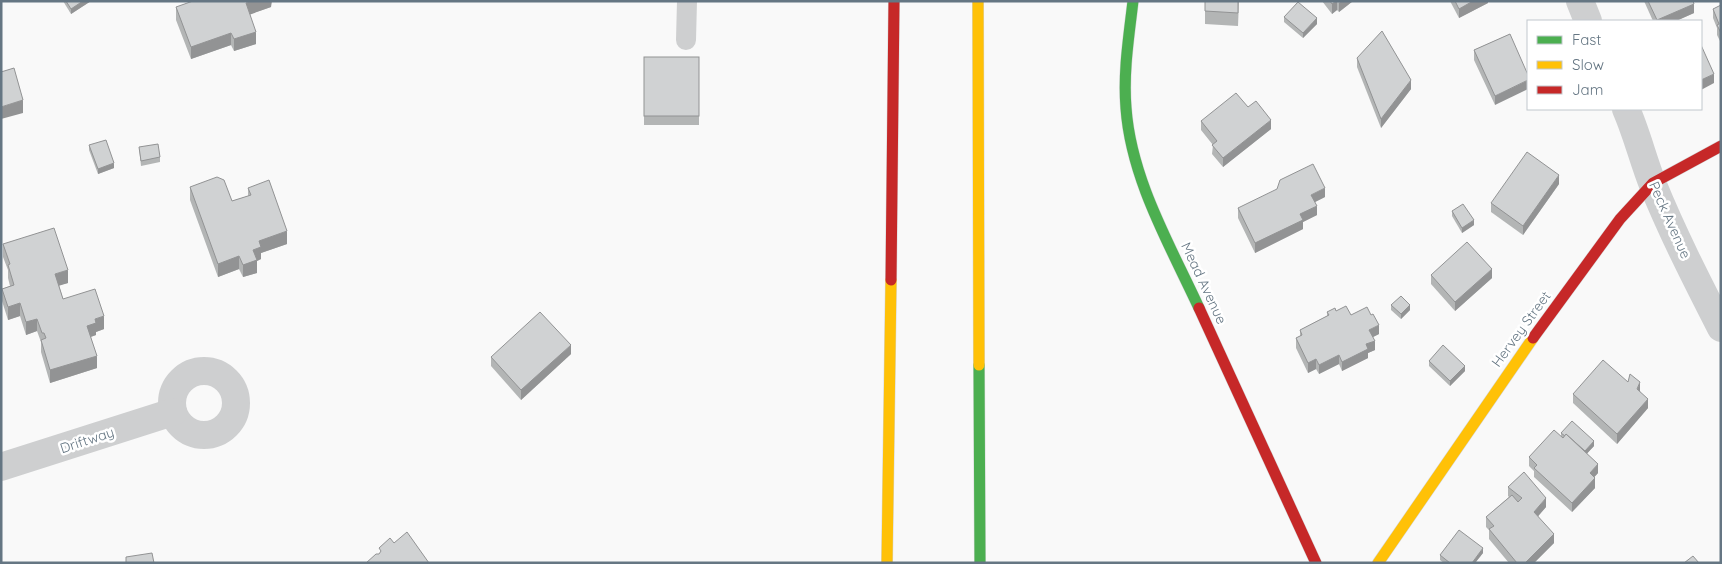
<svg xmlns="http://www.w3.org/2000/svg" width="1722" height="564" viewBox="0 0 1722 564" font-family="Quicksand,sans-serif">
	<rect width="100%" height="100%" fill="#f9f9f9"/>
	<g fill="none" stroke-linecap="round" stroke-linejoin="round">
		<defs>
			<g id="fast">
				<path d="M1133,1C1129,36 1123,72 1126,108C1131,179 1170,245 1199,308"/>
				<path d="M979,365L980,563"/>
			</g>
			<g id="slow">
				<path d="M978,1L979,365"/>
				<path d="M887,563L891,280"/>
				<path d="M1378,563L1533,338"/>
			</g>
			<g id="jam">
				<path d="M891,280L894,1"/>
				<path d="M1199,308L1316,563"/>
				<path d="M1533,338L1620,219L1653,183L1721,146"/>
			</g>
		</defs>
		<!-- fast casing -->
		<use href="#fast" stroke="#d5d6d7" stroke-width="12"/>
		<!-- slow casing -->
		<use href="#slow" stroke="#d5d6d7" stroke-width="12"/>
		<!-- jam casing -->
		<use href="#jam" stroke="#d5d6d7" stroke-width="12"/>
		<!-- lane -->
		<path stroke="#cecfd0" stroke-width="20" d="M686,40L687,1"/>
		<!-- street -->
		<g stroke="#cecfd0" stroke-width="28">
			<path d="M1580,1L1588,21"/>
			<path d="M1626,109C1637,134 1643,160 1653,185C1673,234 1697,281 1721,328"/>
			<circle cx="204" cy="403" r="32"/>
			<path d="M1,467L173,412"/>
		</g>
		<!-- fast -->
		<use href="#fast" stroke="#4caf50" stroke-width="11"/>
		<!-- slow -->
		<use href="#slow" stroke="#ffc107" stroke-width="11"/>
		<!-- jam -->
		<use href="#jam" stroke="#c62828" stroke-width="11"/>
	</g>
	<!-- wall -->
	<g fill="#b3b5b5">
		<path d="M63,1H91L71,14Z"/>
		<path d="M1205,1H1239L1238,26L1205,24Z"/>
		<path d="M1322,1H1353L1339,12L1337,10L1332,14Z"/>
		<path d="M1450,1H1488V3L1459,18Z"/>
		<path d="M1644,1H1693L1694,13L1676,21H1653Z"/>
		<path d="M1721,5V43L1717,35V28L1713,18V9Z"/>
		<path d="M176,7H271L250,14L256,44L234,51L231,45L191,59L176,20Z"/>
		<path d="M1284,17L1317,24L1303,38L1284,22Z"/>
		<path d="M1510,34L1495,105L1474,60V50Z"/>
		<rect x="644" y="57" width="55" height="68"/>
		<path d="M1357,58L1411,89L1381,128L1357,67Z"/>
		<path d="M1248,107L1271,129L1223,167L1212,154L1213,145L1201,130V121Z"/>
		<path d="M89,145L114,168L98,174L89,150Z"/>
		<path d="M139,147L160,157V162L141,166Z"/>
		<path d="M1559,184L1523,235L1491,212V203Z"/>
		<path d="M190,187L232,201L248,196V188L287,244L261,253V259L257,261V273L243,277L239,269L218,277L190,200Z"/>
		<path d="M1325,197L1315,202L1317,215L1303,222V229L1255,253L1238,218V208Z"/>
		<path d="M1452,211L1474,225L1462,233L1452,216Z"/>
		<path d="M3,244L68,283L59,285L63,299L104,329L96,332V335L91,337L97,368L50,383L41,352V342L37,331L26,335L20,316L8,320L2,301V289L10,286L8,278V270L3,257Z"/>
		<path d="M1431,275L1492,278L1455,311L1431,284Z"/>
		<path d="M1391,305L1410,310L1401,319L1391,310Z"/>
		<path d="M1336,311L1351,315L1379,334L1373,337L1375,350L1368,353V358L1342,371L1339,364L1319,374L1316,369L1308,373L1296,348V338L1300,336V330L1327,316V312Z"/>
		<path d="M571,354L521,400L491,366V357Z"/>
		<path d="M1429,361L1465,371L1450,386L1429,366Z"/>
		<path d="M1628,382L1640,391L1648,408L1617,444L1573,403V394Z"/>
		<path d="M1561,433L1594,446L1587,453L1598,473L1594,477L1595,488L1572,512L1534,477V471L1529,466V457L1561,436Z"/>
		<path d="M1508,487L1546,507L1538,516L1554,543L1534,563H1509L1489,539V530L1486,527V517L1509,497L1508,496Z"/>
		<path d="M1483,553L1475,563H1444L1440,560V555Z"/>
	</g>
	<!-- shaded-wall -->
	<g fill="#929394">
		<path d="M83,1H91L71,14V9Z"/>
		<path d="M250,1H272L271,7L246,16V3Z"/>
		<path d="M1336,1H1337V10L1332,14V4Z"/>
		<path d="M1341,1H1353L1339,12V3Z"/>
		<path d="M1473,1H1488V3L1459,18V9Z"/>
		<path d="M1694,4V13L1676,21H1657V20Z"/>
		<path d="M1317,18V24L1303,38V33Z"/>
		<path d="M256,32V44L234,51V39Z"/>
		<path d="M231,33V45L191,59V47Z"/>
		<path d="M1714,74V83L1701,90V80Z"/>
		<path d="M1411,80V89L1381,128V119Z"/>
		<path d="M1528,80V89L1495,105V96Z"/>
		<path d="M23,100V113L1,119V107Z"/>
		<path d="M1271,120V129L1223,167V158Z"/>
		<path d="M114,163V168L98,174V169Z"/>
		<path d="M1559,175V184L1523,235V226Z"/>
		<path d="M1325,188V197L1311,204V195Z"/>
		<path d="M1317,206V215L1303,222V229L1255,253V243L1300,214Z"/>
		<path d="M1474,220V225L1462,233V228Z"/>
		<path d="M287,231V244L261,253V259L257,261V273L243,277V265L259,241Z"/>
		<path d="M239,256V269L218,277V264Z"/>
		<path d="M1492,269V278L1455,311V302Z"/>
		<path d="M68,270V283L55,287V274Z"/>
		<path d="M20,303V316L8,320V307Z"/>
		<path d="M1410,305V310L1401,319V314Z"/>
		<path d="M104,316V329L96,332V335L87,338V326L95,319Z"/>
		<path d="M37,319V331L26,335V322Z"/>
		<path d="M1379,325V334L1369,339V330Z"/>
		<path d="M1375,341V350L1368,353V358L1342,371V362L1366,344Z"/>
		<path d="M571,345V354L521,400V390Z"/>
		<path d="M1339,355V364L1319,374V365Z"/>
		<path d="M97,356V368L50,383V370Z"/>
		<path d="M1316,359V369L1308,373V363Z"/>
		<path d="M1465,366V371L1450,386V381Z"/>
		<path d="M1640,382V392L1637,389Z"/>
		<path d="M1648,399V408L1617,444V434Z"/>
		<path d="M1594,441V446L1583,458V453Z"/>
		<path d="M1598,464V473L1590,482V473Z"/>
		<path d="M1595,478V488L1572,512V503Z"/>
		<path d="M1546,498V507L1534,521V512Z"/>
		<path d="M1554,534V543L1534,563H1525Z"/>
		<path d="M1483,548V553L1475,563H1472Z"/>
	</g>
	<!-- building -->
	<g fill="#d0d2d3" stroke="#929394">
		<path d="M66,1H83L71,9Z"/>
		<path d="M193,1H250L246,3L256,32L234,39L231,33L191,47L176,7Z"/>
		<path d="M1205,1H1238V13L1205,11Z"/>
		<path d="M1330,1H1336L1332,4Z"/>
		<path d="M1455,1H1473L1459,9Z"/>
		<path d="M1648,1H1693L1694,4L1657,20Z"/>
		<path d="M1298,2L1317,18L1303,33L1284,17Z"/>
		<path d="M1721,5V33L1717,25L1719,24L1713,9Z"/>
		<path d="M1382,31L1411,80L1381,119L1357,58Z"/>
		<path d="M1510,34L1528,75V80L1495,96L1474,50Z"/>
		<path d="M1701,45L1714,74L1701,80Z"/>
		<rect x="644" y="57" width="55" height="59"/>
		<path d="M14,68L23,100L1,107V72Z"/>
		<path d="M1236,93L1248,107L1256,101L1271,120L1223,158L1212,145L1217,141L1201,121Z"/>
		<path d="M106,140L114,163L98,169L89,145Z"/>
		<path d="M158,144L160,157L141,161L139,147Z"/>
		<path d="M1527,152L1559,175L1523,226L1491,203Z"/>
		<path d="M1313,164L1325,188L1311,195L1317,206L1300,214L1303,220L1255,243L1238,208L1277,189L1280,180Z"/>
		<path d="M217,177L224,180L232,201L251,195L248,188L269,180L287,231L259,241L261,247L253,250L257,260L243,265L239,256L218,264L190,187Z"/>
		<path d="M1463,204L1474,220L1462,228L1452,211Z"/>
		<path d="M54,228L68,270L55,274L63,299L95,289L104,316L95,319L96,323L87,326L97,356L50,370L41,340L46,338L44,333H42L37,319L26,322L20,303L8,307L2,289L14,285L8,265L10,264L3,244Z"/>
		<path d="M1467,242L1492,269L1455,302L1431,275Z"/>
		<path d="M1401,296L1410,305L1401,314L1391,305Z"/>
		<path d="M1346,306L1351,315L1367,307L1371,315L1373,314L1379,325L1369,330L1375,341L1366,344L1368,349L1342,362L1339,355L1319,365L1316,359L1308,363L1296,338L1302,335L1300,330L1329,315L1327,312L1335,308L1336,311Z"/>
		<path d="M540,312L571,345L521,390L491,357Z"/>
		<path d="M1443,345L1465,366L1450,381L1429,361Z"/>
		<path d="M1603,360L1628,382L1630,374L1640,382L1637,389L1648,399L1617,434L1573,394Z"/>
		<path d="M1572,421L1594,441L1585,451L1566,434L1565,436L1561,433Z"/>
		<path d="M1554,430L1563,438L1566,434L1598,464L1590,473L1595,478L1572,503L1534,468L1537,465L1529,457Z"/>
		<path d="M1524,472L1546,498L1534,512L1554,534L1525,563H1517L1489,529L1494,526L1486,517L1512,495L1518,502L1522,498L1508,487Z"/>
		<path d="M1459,530L1483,548L1472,563H1450L1440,555Z"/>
		<path d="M407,532L429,563H366L376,554H379L381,551L379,548L390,538L394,543Z"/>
		<path d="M152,553L154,563H126V557Z"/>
		<path d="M1693,556L1699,563H1684Z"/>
	</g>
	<g text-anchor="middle" stroke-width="5" stroke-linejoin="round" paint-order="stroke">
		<!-- street labels -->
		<g font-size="14" fill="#657683" stroke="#fff">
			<text transform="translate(1670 220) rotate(66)" y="5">Peck Avenue</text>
			<text transform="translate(1204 283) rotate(65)" y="5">Mead Avenue</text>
			<text transform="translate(1521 329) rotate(-54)" y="5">Hervey Street</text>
			<text transform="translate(87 440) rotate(-18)" y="5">Driftway</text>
		</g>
	</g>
	<!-- border -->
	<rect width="1722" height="564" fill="none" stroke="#657683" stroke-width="5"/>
	<!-- legend -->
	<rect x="1527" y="20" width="175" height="90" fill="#ffffff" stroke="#c1c8cd"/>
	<rect x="1537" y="36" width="25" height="8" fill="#4caf50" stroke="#c1c8cd"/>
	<text x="1572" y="45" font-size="15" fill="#657683">Fast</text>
	<rect x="1537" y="61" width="25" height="8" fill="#ffc107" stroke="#c1c8cd"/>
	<text x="1572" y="70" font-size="15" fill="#657683">Slow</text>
	<rect x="1537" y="86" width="25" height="8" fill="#c62828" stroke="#c1c8cd"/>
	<text x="1572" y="95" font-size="15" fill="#657683">Jam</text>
</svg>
